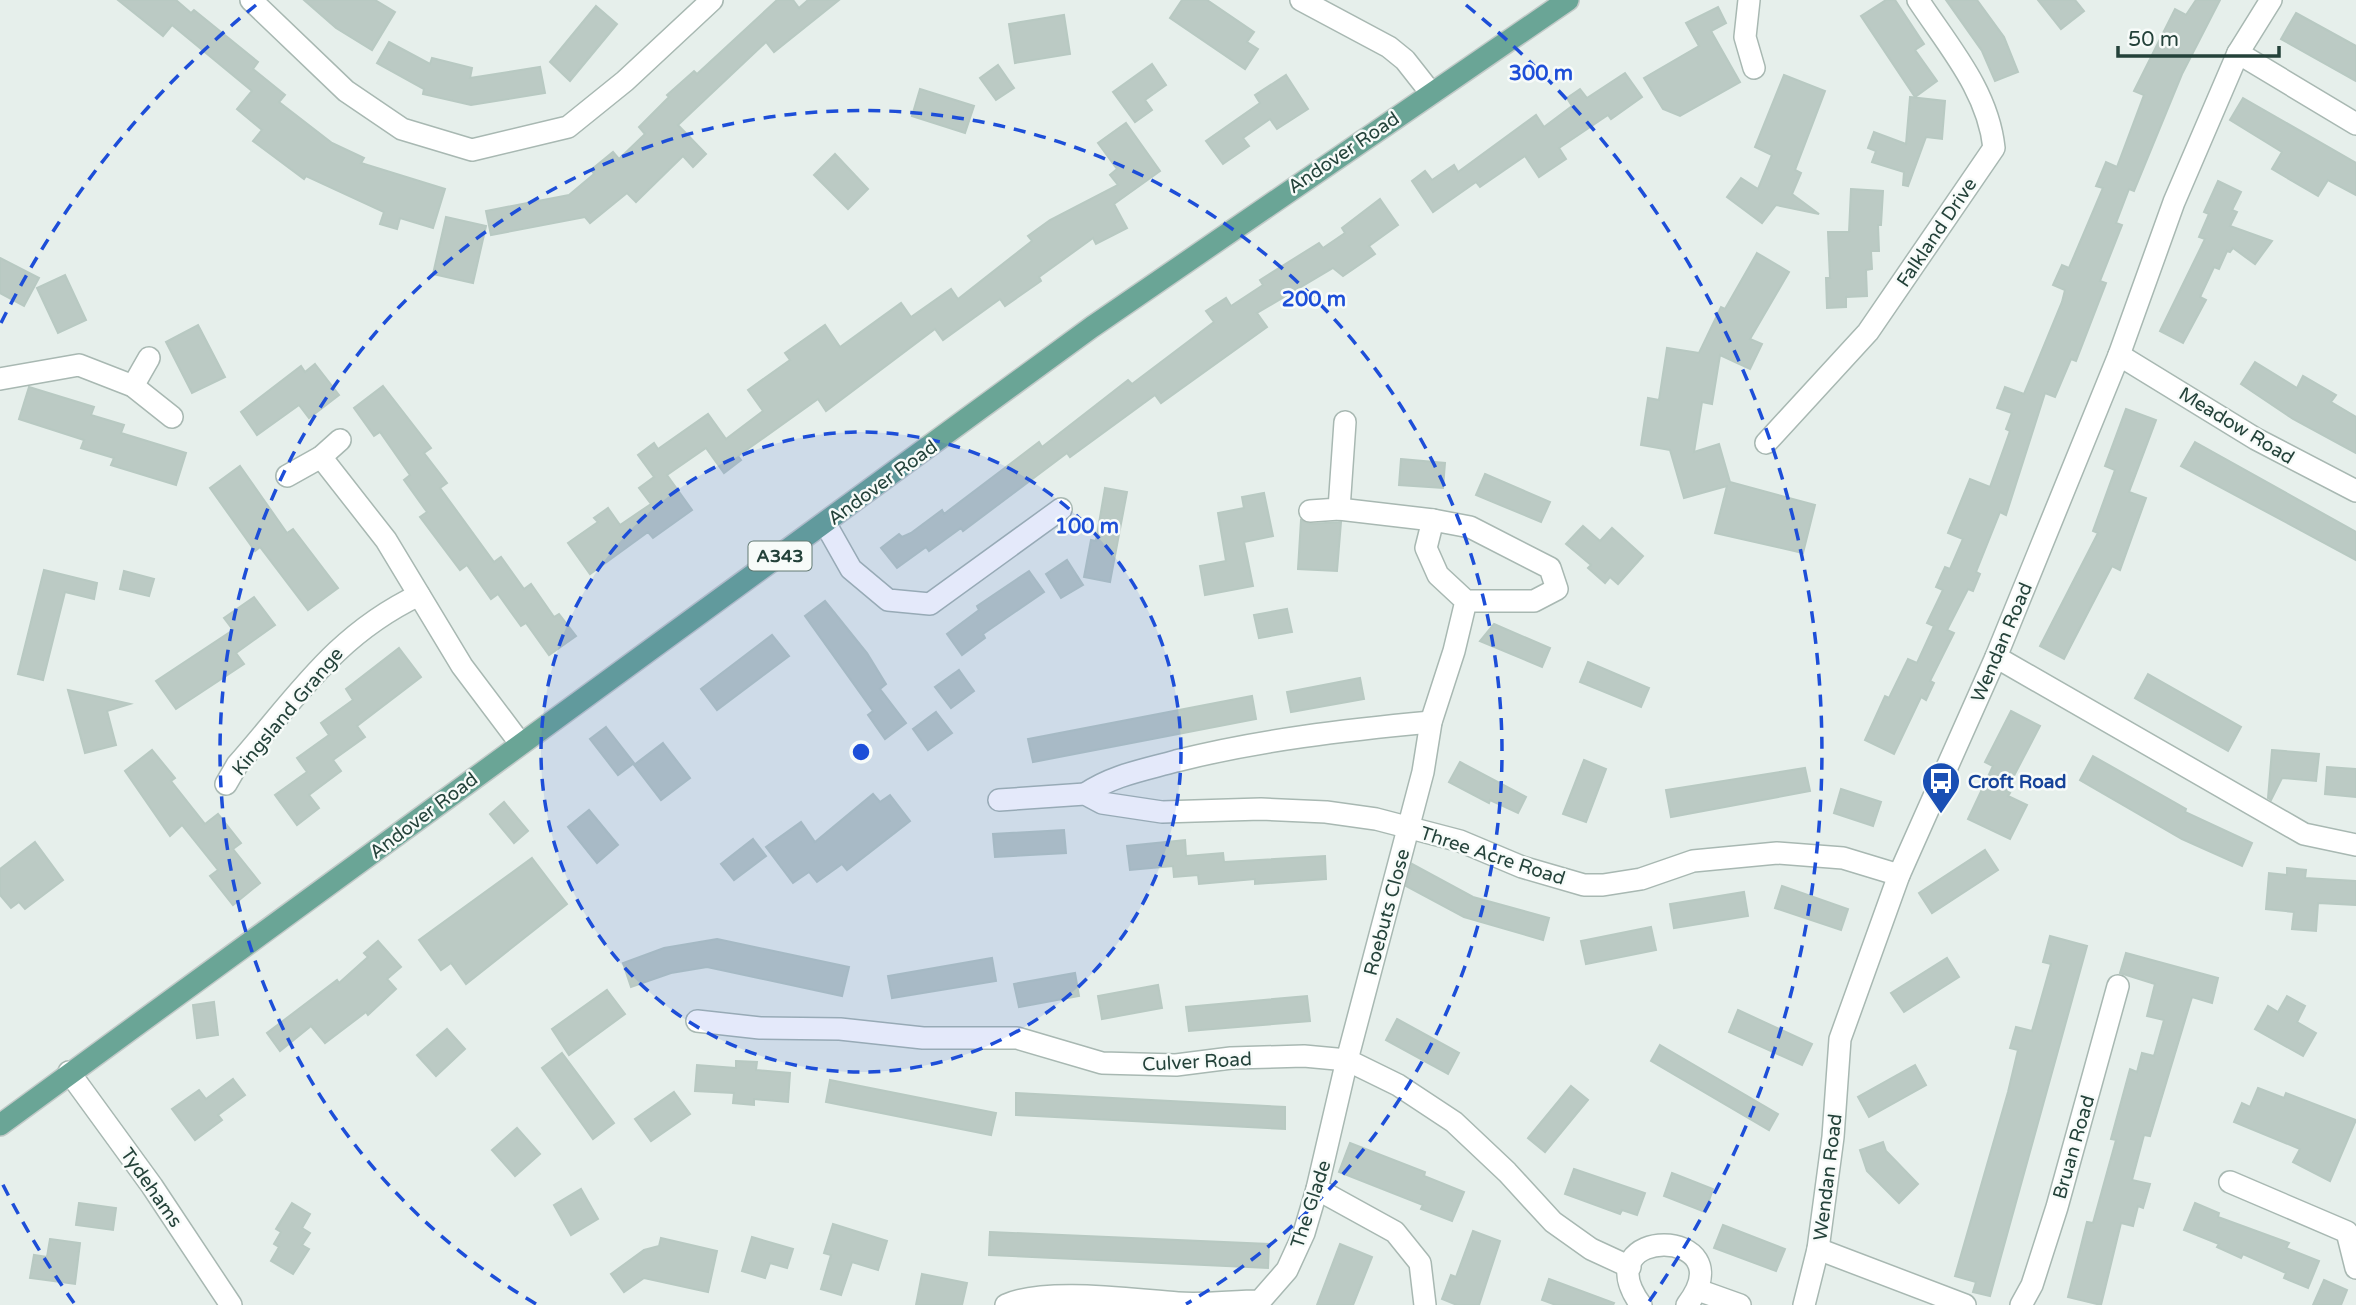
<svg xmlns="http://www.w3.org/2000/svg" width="2356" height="1305" viewBox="0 0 2356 1305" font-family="'Varela Round',sans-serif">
	<rect width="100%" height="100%" fill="#e6efeb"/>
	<!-- building -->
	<g fill="#bbcac4" stroke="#b8c9c2" stroke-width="2">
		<path d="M118,0H176L191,13L194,10L258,62L253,69L285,95L279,102L332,143L364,158L361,163L445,189L433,228L400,218L397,229L380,224L384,212L306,176L304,179L253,141L262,130L237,109L252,91L172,25L163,36Z"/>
		<path d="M304,0H375L395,12L372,50L336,28Z"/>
		<path d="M777,0H793L799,8L808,0H839L774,52L766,42L678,125L706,154L693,167L683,156L636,202L627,193L590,223L585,217L491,235L486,211L569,195L594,174L591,170L613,152L619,159L645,134L639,127L669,97L667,95L694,71L697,74Z"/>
		<path d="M1182,0H1207L1254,32L1247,42L1258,49L1245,69L1170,18Z"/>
		<path d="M1886,0H1895L1924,44L1915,50L1937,81L1915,97L1861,16Z"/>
		<path d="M1946,0H1977L2004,37L2018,72L1995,81L1982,51Z"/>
		<path d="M2038,0H2075L2084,11L2061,29Z"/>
		<path d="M2196,0H2220L2182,74L2134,191L2129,189L2116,223L2122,225L2100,281L2106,283L2076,361L2071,359L2055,397L2045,393L2006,515L2000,512L1976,572L1980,574L1973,591L1968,589L1947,630L1954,633L1930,681L1934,683L1926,700L1921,697L1894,754L1865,740L1885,696L1889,698L1908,659L1917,663L1934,626L1927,623L1943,590L1936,587L1945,567L1950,569L1963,539L1948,533L1970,479L1990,487L2010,431L2006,429L2012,413L1997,408L2005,387L2024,394L2062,302L2065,290L2053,285L2062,265L2069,268L2103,188L2096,186L2106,162L2117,167L2144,95L2134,91L2175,9L2186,15Z"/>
		<path d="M596,6L617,24L570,81L550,62Z"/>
		<path d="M1718,7L1726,23L1711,31L1740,82L1680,116L1663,109L1644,78L1699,46L1686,23Z"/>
		<path d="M2296,13L2356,46V81L2281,39Z"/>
		<path d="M1064,15L1070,54L1015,63L1009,24Z"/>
		<path d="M389,42L430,64L432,58L472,68L470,78L540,67L545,93L471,105L423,94L424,89L377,63Z"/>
		<path d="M1152,64L1166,85L1145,100L1152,110L1135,122L1113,92Z"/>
		<path d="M998,65L1014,88L996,100L980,78Z"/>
		<path d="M1625,73L1642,97L1611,119L1608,115L1559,148L1566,159L1539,177L1525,156L1480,187L1476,182L1433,212L1412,181L1425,171L1432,180L1454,165L1458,172L1536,115L1544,127L1572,106L1567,98L1580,89L1587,98Z"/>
		<path d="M1286,75L1308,109L1277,129L1270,119L1243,138L1249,146L1223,164L1206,141L1260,103L1255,95Z"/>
		<path d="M1784,75L1825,91L1795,170L1801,173L1792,194L1819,214L1776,205L1762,223L1727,197L1741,178L1758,189L1772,155L1755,147Z"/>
		<path d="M920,89L974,106L965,133L912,116Z"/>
		<path d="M1910,97L1945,101L1942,139L1926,137L1908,186L1903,185L1904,172L1872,162L1876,151L1868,148L1874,132L1906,144Z"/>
		<path d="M2243,98L2356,163V195L2328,180L2318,196L2272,169L2282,152L2230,120Z"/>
		<path d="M1126,123L1160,171L1114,204L1127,228L1096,244L1093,238L1039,277L1041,281L1005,306L1000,299L943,340L935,329L826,411L818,399L738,456L741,460L724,473L706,448L667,475L692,510L653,538L648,532L590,574L568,543L598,522L594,518L608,508L620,525L651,504L639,488L654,477L638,455L654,443L658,449L708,414L726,439L763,411L748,390L790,360L785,353L825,325L840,347L901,303L911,317L951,289L958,299L1032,241L1028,236L1050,220L1118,185L1110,175L1117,169L1098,143Z"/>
		<path d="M835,154L868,189L848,209L814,175Z"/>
		<path d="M2218,181L2241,192L2232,210L2237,212L2230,226L2272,241L2255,264L2233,248L2230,252L2227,251L2219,269L2214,267L2200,297L2206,300L2183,343L2160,331L2205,239L2199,237L2209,214L2204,212Z"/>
		<path d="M1851,189L1883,191L1881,225H1878L1879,251H1871L1872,269L1866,270L1867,296L1846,297V307L1827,308L1826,278H1830L1828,232H1849Z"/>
		<path d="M1380,199L1398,225L1369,246L1375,254L1343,276L1333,268L1257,313L1267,327L1161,403L1155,395L1070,457L1067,453L963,531L961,528L929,551L926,547L897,568L881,548L899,534L902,537L911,533L942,510L944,514L1039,442L1042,447L1128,380L1132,384L1214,322L1206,311L1226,298L1231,306L1263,285L1260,280L1319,243L1323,248L1345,233L1342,228Z"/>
		<path d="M446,217L486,226L473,283L433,274Z"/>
		<path d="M1757,253L1789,272L1750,339L1762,344L1750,369L1720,355L1712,404L1702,402L1694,452L1719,444L1730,482L1815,505L1803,553L1715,533L1727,486L1684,498L1670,450L1641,445L1648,398L1659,400L1667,348L1699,353L1721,307L1725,309Z"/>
		<path d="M0,258L39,278L24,306L0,293Z"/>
		<path d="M65,275L86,320L58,333L37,288Z"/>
		<path d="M198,325L225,377L192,393L166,342Z"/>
		<path d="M2255,362L2297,388L2303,376L2336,395L2331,402L2356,417V453L2293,419L2241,384Z"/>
		<path d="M315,364L339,395L309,418L299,405L257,435L241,412L301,366L305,372Z"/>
		<path d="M383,386L431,448L424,453L447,483L440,488L494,562L501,557L524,589L531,584L554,617L559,614L576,636L549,655L526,623L521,626L498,594L491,599L467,565L460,570L420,517L427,512L404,480L410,475L380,432L374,436L354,408Z"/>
		<path d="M29,387L94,407L91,415L124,425L121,433L186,453L176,485L111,465L114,458L81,448L84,440L19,419Z"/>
		<path d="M2126,409L2156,420L2129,492L2146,498L2120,570L2112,566L2064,659L2040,646L2098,533L2093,531L2115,470L2105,466Z"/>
		<path d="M2195,442L2356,532V560L2181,466Z"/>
		<path d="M1401,459L1445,463L1443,488L1399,485Z"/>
		<path d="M240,466L287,533L293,529L338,588L308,610L260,547L255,551L210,488Z"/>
		<path d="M1485,474L1550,502L1541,522L1476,495Z"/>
		<path d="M1105,488L1127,492L1110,582L1084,577L1091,540L1096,541Z"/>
		<path d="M1264,493L1273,536L1244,542L1253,586L1205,595L1200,566L1226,561L1218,513L1244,508L1242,497Z"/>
		<path d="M1301,520L1310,524L1341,522L1337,571L1298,569Z"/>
		<path d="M1583,526L1600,541L1612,528L1643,556L1618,584L1610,577L1605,583L1588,568L1591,565L1566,544Z"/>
		<path d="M1067,560L1083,585L1061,598L1046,574Z"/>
		<path d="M44,570L97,583L94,599L65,592L43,680L18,674Z"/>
		<path d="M124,571L154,579L149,596L120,589Z"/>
		<path d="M1029,571L1044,592L983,634L985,638L962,655L947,634L979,610L977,606Z"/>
		<path d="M254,597L275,625L236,653L244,664L176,709L156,681L233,630L224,618Z"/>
		<path d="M825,601L867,653L886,684L880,689L906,723L885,739L868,715L873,711L805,616Z"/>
		<path d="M1287,609L1292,632L1259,638L1254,615Z"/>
		<path d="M1494,624L1550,648L1542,667L1480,641Z"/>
		<path d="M772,635L789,656L717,710L701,689Z"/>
		<path d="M399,648L421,677L357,726L365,737L333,760L341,771L309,795L319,808L297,825L275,795L307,772L297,758L329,735L321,723L353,700L346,689Z"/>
		<path d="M1588,662L1649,688L1641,707L1580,682Z"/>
		<path d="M959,670L974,691L951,708L935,687Z"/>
		<path d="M2148,674L2241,727L2228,751L2135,698Z"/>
		<path d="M1360,678L1364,699L1291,712L1287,692Z"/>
		<path d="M68,690L130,704L107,711L116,745L85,753Z"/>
		<path d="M1252,696L1256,719L1033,762L1028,739Z"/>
		<path d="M2011,711L2040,726L2006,791L2010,793L2008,796L2027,805L2010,839L1968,819L1993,766L1985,762Z"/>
		<path d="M936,712L952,733L928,750L913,729Z"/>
		<path d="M606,727L634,763L618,775L590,739Z"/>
		<path d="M663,743L690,778L661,800L634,765Z"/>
		<path d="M152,750L175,778L171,781L205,824L218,814L241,843L233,849L260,883L233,905L210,876L218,870L182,825L170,836L125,771Z"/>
		<path d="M2272,750L2319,754L2316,781L2282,778L2271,800L2268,798Z"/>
		<path d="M2093,756L2186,809L2185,812L2252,843L2242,866L2182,839L2080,780Z"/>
		<path d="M1584,760L1606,769L1586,822L1563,814Z"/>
		<path d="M1460,762L1526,797L1518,813L1490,800L1489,803L1449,782Z"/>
		<path d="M2327,767L2356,769V797L2325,794Z"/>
		<path d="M1805,768L1810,791L1671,817L1666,790Z"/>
		<path d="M1841,789L1881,802L1873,826L1834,813Z"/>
		<path d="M873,794L880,802L890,795L910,821L847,870L842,864L817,882L809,872L793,883L766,847L801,822L815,842Z"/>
		<path d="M504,802L528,831L514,843L490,814Z"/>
		<path d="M589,810L618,845L597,863L568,827Z"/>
		<path d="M1064,830L1066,853L995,857L993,834Z"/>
		<path d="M753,839L766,856L734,880L721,864Z"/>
		<path d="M1185,840L1186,856L1223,853L1224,862L1325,856L1326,879L1255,884V879L1199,884L1198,875L1174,877L1173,866L1130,870L1127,846Z"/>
		<path d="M35,842L63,880L25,909L19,902L11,908L0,895V869Z"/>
		<path d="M1985,850L1998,870L1932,913L1919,893Z"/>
		<path d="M532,858L567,904L466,984L451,963L441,970L419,940Z"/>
		<path d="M1412,864L1473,897L1549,918L1543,940L1464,917L1406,886Z"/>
		<path d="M2287,868L2306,870L2305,878L2356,881V905L2318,903L2316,931L2292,929L2294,912L2266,909L2269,873L2287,875Z"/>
		<path d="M1782,886L1848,909L1841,930L1775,908Z"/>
		<path d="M1744,892L1748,916L1674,928L1670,904Z"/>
		<path d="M1651,927L1656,950L1586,964L1581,941Z"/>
		<path d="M2050,936L2087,946L1990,1296L1973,1292L1976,1282L1955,1276L2008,1092L2018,1050L2010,1048L2016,1027L2032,1031L2051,964L2043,962Z"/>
		<path d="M717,939L849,967L842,996L707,967L671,973L631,987L623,963L664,948Z"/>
		<path d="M378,941L401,967L387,979L396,989L368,1015L366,1012L325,1043L311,1026L280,1051L267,1033L337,980L339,983L368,957L364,953Z"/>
		<path d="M2126,953L2218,978L2212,1003L2192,997L2150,1136L2144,1135L2132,1180L2150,1184L2143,1208L2138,1206L2133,1226L2121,1223L2101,1305L2068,1297L2087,1222L2093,1223L2116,1140L2111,1139L2130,1069L2137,1072L2142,1053L2154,1056L2164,1020L2147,1016L2155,984L2120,973Z"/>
		<path d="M992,958L996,981L892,998L888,976Z"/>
		<path d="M1947,958L1959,977L1904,1012L1891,993Z"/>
		<path d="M1075,973L1079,996L1019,1007L1014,984Z"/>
		<path d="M1158,985L1162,1008L1102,1019L1098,996Z"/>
		<path d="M607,990L625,1014L569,1055L552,1029Z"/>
		<path d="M1307,996L1310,1021L1189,1031L1186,1007Z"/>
		<path d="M2287,996L2305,1006L2297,1022L2316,1033L2303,1056L2255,1029L2268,1006L2278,1012Z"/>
		<path d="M214,1002L218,1035L197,1038L193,1005Z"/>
		<path d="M1738,1010L1812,1044L1802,1065L1729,1032Z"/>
		<path d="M1397,1019L1459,1053L1448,1074L1386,1040Z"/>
		<path d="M447,1029L465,1049L436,1076L417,1055Z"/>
		<path d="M1660,1045L1778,1114L1769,1130L1651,1061Z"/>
		<path d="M562,1053L614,1123L593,1139L542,1068Z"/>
		<path d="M736,1061L757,1062L756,1070L790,1073L788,1102L754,1099V1105L733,1103L734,1093L695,1091L697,1065L736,1068Z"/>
		<path d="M1915,1065L1926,1085L1869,1117L1858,1097Z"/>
		<path d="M233,1079L245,1095L218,1115L222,1120L195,1140L172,1109L199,1090L206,1099Z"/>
		<path d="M830,1080L996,1113L991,1135L826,1102Z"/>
		<path d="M1571,1086L1588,1100L1545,1152L1528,1138Z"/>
		<path d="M2258,1088L2284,1098L2286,1093L2356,1120L2330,1181L2293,1162L2300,1149L2234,1122L2242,1103L2250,1107Z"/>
		<path d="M674,1092L690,1114L651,1141L635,1119Z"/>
		<path d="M1016,1093L1285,1107V1129L1016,1115Z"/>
		<path d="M517,1128L540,1154L515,1176L492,1150Z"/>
		<path d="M1883,1142L1886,1151L1918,1184L1899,1203L1867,1171L1860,1150Z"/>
		<path d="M1350,1143L1425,1172L1424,1176L1464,1192L1452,1221L1421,1209L1423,1205L1339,1172Z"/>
		<path d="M1574,1169L1645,1193L1637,1215L1622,1210L1620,1214L1565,1194Z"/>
		<path d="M1672,1173L1713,1189L1705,1212L1664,1196Z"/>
		<path d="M581,1189L598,1219L571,1235L554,1205Z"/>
		<path d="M79,1203L116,1208L113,1230L76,1225Z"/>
		<path d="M292,1203L310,1214L302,1228L310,1233L302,1245L309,1249L293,1274L271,1261L279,1247L274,1244L281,1232L276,1229Z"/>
		<path d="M2195,1203L2219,1213L2218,1217L2289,1243L2286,1248L2319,1261L2308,1288L2284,1278L2286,1273L2243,1254L2241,1258L2217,1247L2219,1244L2184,1230Z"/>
		<path d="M833,1224L887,1241L878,1270L852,1262L841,1295L821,1289L831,1255L824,1253Z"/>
		<path d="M1723,1225L1785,1249L1776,1271L1714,1248Z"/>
		<path d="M1473,1231L1500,1241L1479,1305H1457L1442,1299L1451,1275L1456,1277Z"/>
		<path d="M990,1232L1269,1244L1268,1268L989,1255Z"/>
		<path d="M752,1237L793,1249L787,1268L770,1263L765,1278L742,1271Z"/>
		<path d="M661,1238L717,1251L708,1292L644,1278L624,1292L611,1274L644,1250L659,1246Z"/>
		<path d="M50,1239L80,1243L75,1284L30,1278L34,1255L47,1257Z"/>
		<path d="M1340,1244L1372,1257L1353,1305H1317Z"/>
		<path d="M922,1274L967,1283L962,1305H916Z"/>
		<path d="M1549,1279L1614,1303L1613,1305H1556L1542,1300Z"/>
		<path d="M2324,1280L2347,1290L2341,1305H2313Z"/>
	</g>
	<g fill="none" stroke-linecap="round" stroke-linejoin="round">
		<defs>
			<g id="minor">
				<path d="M251,0L346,91L402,129L472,150L568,127L625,81L712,0"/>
				<path d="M1301,0L1389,47L1405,60L1431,93"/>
				<path d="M1749,0L1745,37L1754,68"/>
				<path d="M2238,53L2356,124"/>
				<path d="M2119,355L2256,439L2356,491"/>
				<path d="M0,379L79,365L133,386L172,417"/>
				<path d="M133,386L149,358"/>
				<path d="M1766,443L1868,332L1994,148C1988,91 1949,47 1918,0"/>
				<path d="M321,457L386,540L462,666L520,743"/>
				<path d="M287,476L321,457L340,440"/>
				<path d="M1339,509L1433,520"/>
				<path d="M1310,511L1339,509L1345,422"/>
				<path d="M825,523L851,569L888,600L930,604L1061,509"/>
				<path d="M1996,657L2304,834L2356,845"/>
				<path d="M226,784L237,765C297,697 335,635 419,595"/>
				<path d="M1085,794C1113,775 1144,770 1176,761C1259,740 1345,730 1431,722"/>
				<path d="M999,800L1085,794L1102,803L1162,812L1261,809L1326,812L1376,819L1460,841L1522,867L1584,885H1603L1641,879L1693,861L1777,853L1843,858L1899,875"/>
				<path d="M697,1021L760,1028L840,1029L923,1038H1017L1102,1063L1176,1065L1231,1058L1304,1056L1347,1060L1398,1085L1454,1122L1507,1172L1553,1222L1591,1249L1630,1267"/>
				<path d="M69,1072L152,1186L231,1305"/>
				<path d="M2230,1182L2347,1232L2356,1268"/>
				<path d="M1317,1189L1395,1232L1420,1263L1425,1305"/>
				<path d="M1818,1249L1965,1305"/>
				<path d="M1698,1290L1740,1305"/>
				<path d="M1006,1305C1047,1287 1133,1300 1178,1303C1205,1305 1233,1301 1260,1301L1287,1270L1304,1233L1317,1189L1347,1060L1423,772L1431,722L1454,651L1466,601L1438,575L1426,548L1433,520L1470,527L1550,568L1557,589L1534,601H1466"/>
				<path d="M1641,1305C1582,1224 1747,1226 1687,1305"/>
				<path d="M1804,1305L1818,1249L1833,1137L1840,1039L1899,875L1996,657L2119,355L2174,202L2238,53L2271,0"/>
				<path d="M2021,1305L2032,1285L2057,1207L2118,986"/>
			</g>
			<path id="primary" d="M0,1125L1092,327L1568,0"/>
		</defs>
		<!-- minor casing -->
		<use href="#minor" stroke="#a8b8b2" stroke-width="24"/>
		<!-- primary casing -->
		<use href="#primary" stroke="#c2cac8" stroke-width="24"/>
		<!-- minor -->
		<use href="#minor" stroke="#fff" stroke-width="21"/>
		<!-- primary -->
		<use href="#primary" stroke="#6aa596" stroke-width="21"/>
	</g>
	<!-- distance rings -->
	<circle cx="861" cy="752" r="320" fill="#1d4ed8" fill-opacity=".12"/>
	<g fill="none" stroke="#1d4ed8" stroke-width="3.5" stroke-dasharray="12 9">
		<circle cx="861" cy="752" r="320"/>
		<path d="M536 1304A641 641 0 1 1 1186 1304"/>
		<path d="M74 1303A961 961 0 0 1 1 1181M1 323A961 961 0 0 1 256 5M1466 5A961 961 0 0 1 1648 1303"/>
	</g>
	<!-- icons -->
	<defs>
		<symbol id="bus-pin" viewBox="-11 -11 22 30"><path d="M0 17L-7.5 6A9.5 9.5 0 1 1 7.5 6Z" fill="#1a4fb4" stroke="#f7fbf9"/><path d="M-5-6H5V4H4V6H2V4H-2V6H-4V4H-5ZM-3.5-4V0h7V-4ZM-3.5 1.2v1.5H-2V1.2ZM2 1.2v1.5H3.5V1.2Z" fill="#fff"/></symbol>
	</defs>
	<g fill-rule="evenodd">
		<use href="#bus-pin" x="1919" y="759" width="44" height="60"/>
	</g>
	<g text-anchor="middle" stroke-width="5" stroke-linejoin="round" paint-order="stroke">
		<!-- shield labels -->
		<rect fill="#f7fbf9" stroke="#637a73" stroke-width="2" x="748.5" y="541.5" width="63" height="29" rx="5"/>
		<g font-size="18" font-weight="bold" fill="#24423a">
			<text x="780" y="562">A343</text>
		</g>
		<!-- street labels -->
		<g font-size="19" fill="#24423a" stroke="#f7fbf9">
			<text transform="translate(1343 152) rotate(-34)" y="7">Andover Road</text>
			<text transform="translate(1936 232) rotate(-56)" y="7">Falkland Drive</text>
			<text transform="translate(2237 425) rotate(31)" y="7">Meadow Road</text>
			<text transform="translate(882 482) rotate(-36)" y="7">Andover Road</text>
			<text transform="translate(2001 642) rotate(-67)" y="7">Wendan Road</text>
			<text transform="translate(287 711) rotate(-50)" y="7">Kingsland Grange</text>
			<text transform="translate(423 815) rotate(-37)" y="7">Andover Road</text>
			<text transform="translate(1493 855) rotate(18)" y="7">Three Acre Road</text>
			<text transform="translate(1386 912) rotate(-75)" y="7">Roebuts Close</text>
			<text transform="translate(1197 1061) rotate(-3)" y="7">Culver Road</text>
			<text transform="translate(2073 1147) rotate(-74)" y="7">Bruan Road</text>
			<text transform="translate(1827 1177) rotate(-83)" y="7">Wendan Road</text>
			<text transform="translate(152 1187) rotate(55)" y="7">Tydehams</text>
			<text transform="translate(1310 1204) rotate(-72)" y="7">The Glade</text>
		</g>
		<!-- transit labels -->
		<g font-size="19" font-weight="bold" fill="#164399" stroke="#f7fbf9" text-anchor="start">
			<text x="1968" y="788">Croft Road</text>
		</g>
	</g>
	<circle cx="861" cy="752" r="10" fill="#1d4ed8" stroke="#f7fbf9" stroke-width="3.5"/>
	<g font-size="21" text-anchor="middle" font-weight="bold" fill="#1d4ed8" stroke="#f7fbf9" stroke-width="5" stroke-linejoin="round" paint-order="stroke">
		<text x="1541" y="80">300 m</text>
		<text x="1314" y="306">200 m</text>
		<text x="1087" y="533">100 m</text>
	</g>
	<!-- scale -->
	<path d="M2118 46v10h161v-10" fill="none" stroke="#24423a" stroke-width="3.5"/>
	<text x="2128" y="46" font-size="21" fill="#24423a" stroke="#f7fbf9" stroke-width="5" paint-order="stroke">50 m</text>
</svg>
